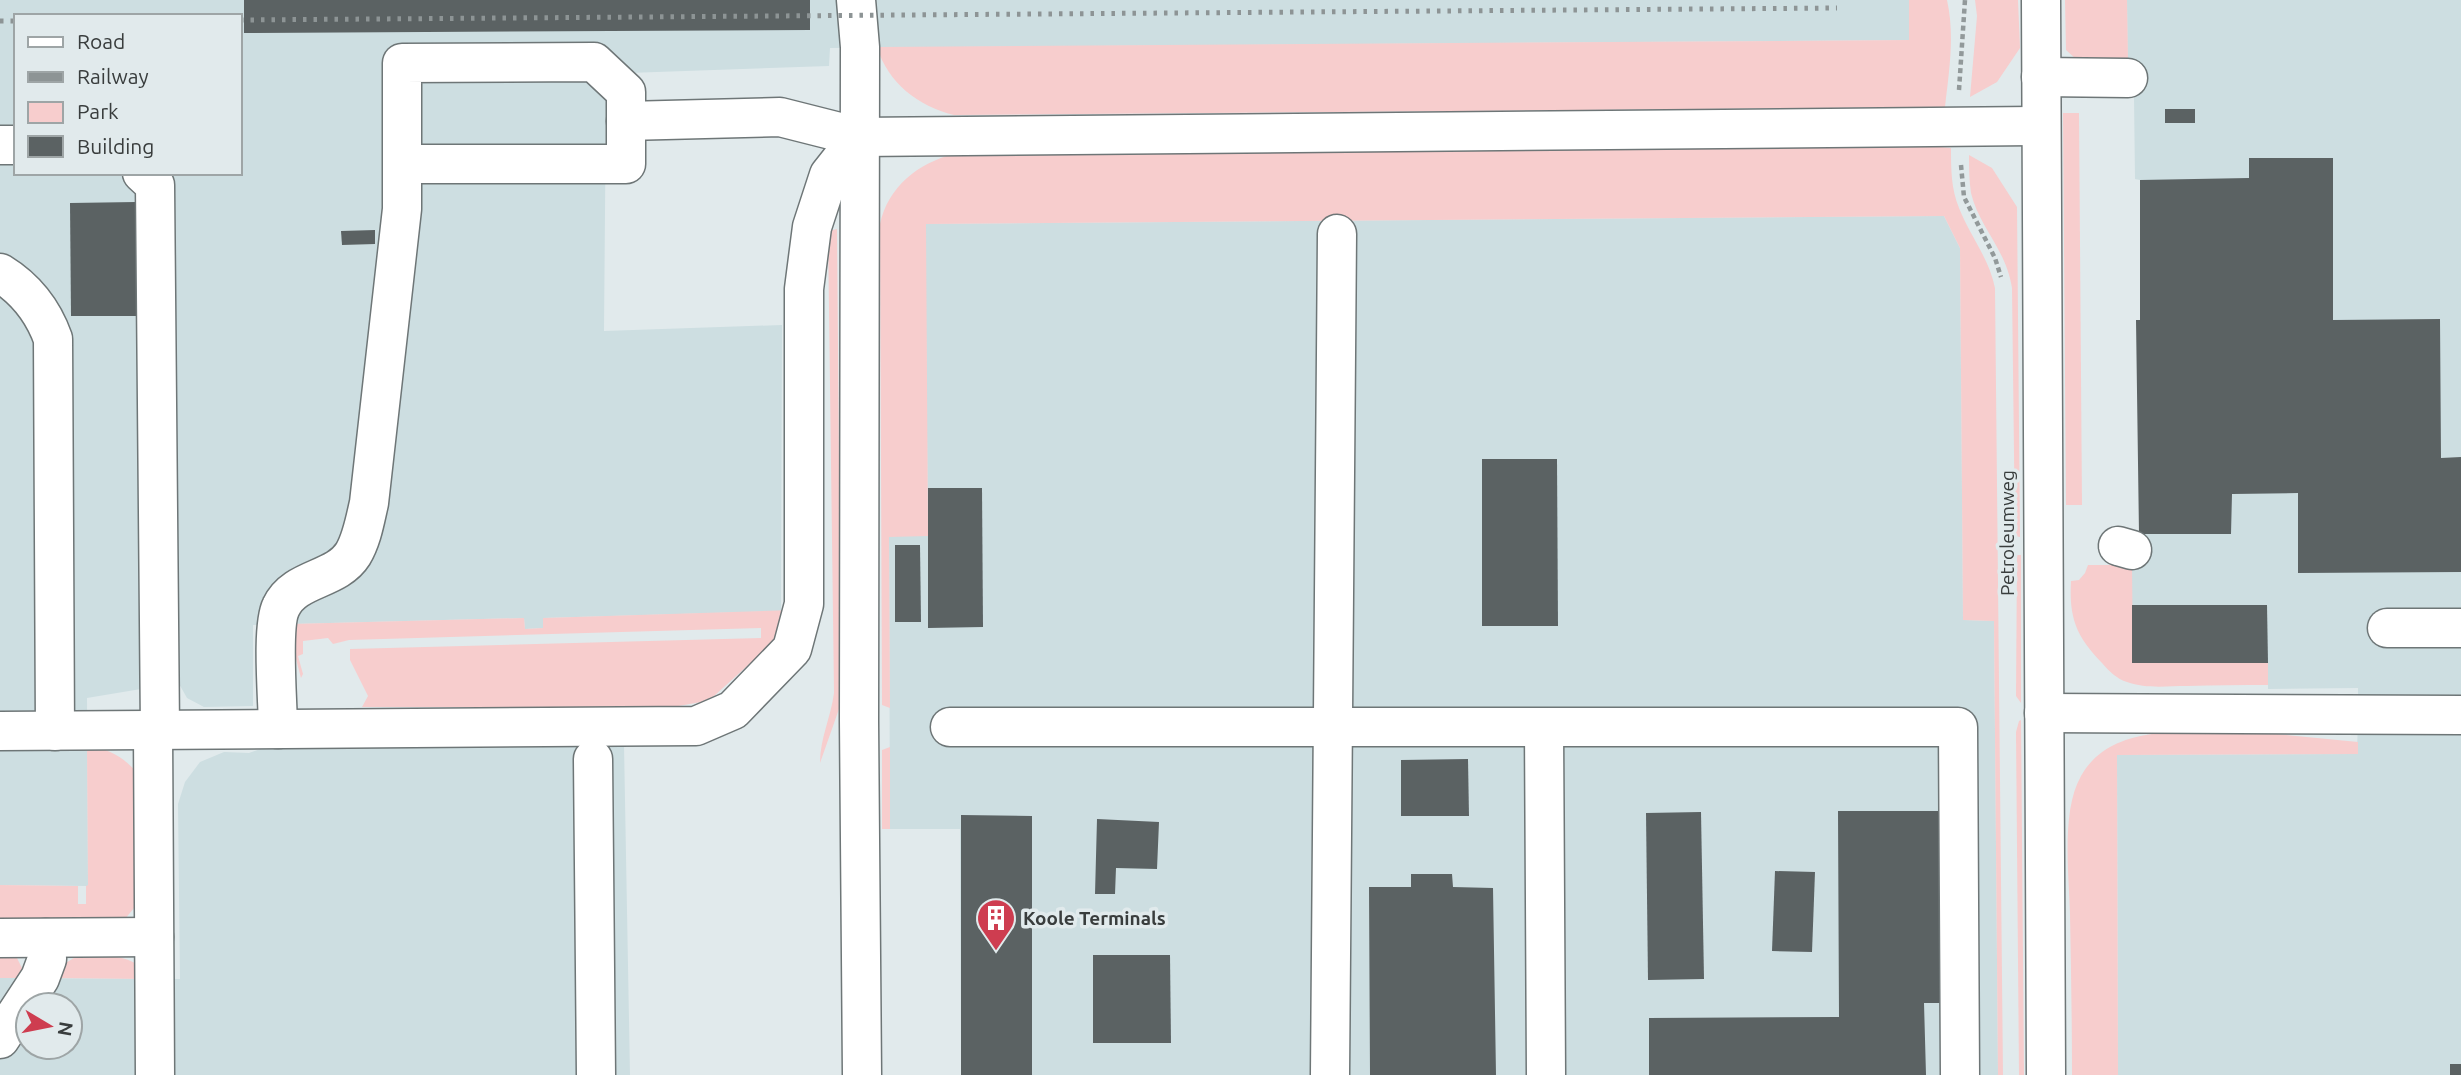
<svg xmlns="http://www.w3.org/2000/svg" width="2461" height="1075" viewBox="0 0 2461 1075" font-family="Ubuntu,sans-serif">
	<rect width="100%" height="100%" fill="#e1eaec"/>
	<!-- built -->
	<g fill="#cddee1" fill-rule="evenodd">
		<path d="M0,0H1909V40L830,48L829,66L628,73L606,94L604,331L782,325L781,611L543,618V628L525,629L524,618L253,625V706L204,707L187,698L173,673L147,688L87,698L88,886L0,885ZM16,16H240V173H16Z"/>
		<path d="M2127,0H2461V1075H2118L2117,755L2357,754L2358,715V688L2268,689V663H2132V534H2139L2141,320L2140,180L2135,179L2134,97L2128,96Z"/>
		<path d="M1944,216L1960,248L1963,620L1994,621L1998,1075H961L960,829H890L889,536L928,535L925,224Z"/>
		<path d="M624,745L630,1075H0V978L180,979L178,804L185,782L200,762L224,752L249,753L266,747ZM28,1005H70V1047H28Z"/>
	</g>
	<!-- green -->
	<g fill="#f7cdcd">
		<path d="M1909,0H1947C1955,36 1949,71 1945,107L954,115C918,106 888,83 877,47L1909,40Z"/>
		<path d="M1975,0H2018L2020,48L1997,82L1970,97L1977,16Z"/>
		<path d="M2065,0H2127L2128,62L2076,59L2066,50Z"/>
		<path d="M2063,113H2079L2082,505H2066Z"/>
		<path d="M1931,146L1951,148C1951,169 1951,189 1959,208C1970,236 1989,258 1995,288L2003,1075H1998L1994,621L1963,620L1960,248L1944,216L926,224L928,536L889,537L890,708L882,705L880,224C888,187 918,163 954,154Z"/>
		<path d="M1969,155L1992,168L2017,207L2020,537L2015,536L2012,288C2006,249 1979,227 1971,193C1969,180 1969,167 1969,155Z"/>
		<path d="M837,229L841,694L839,709L820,763C820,738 831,717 834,693L828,231Z"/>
		<path d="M2017,555H2021V703L2016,696Z"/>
		<path d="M2088,565H2132L2133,663H2268V685C2241,685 2214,685 2187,686C2167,686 2146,689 2127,682C2117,679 2109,671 2102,663C2076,636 2069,618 2071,581L2079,580L2085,573Z"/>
		<path d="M794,610L776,640L714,696L701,702L673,707H362L368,696L350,660V649L761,638V628L349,640L333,644L328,638L303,641V654L298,656L303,674L301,678L291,640L290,624L524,618L525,629L543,628V618Z"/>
		<path d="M2021,720L2024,1075H2019L2016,732L2019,721Z"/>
		<path d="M2152,734H2277L2358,742V754L2117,755L2118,1075H2072C2072,1021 2071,967 2070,914C2069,874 2061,811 2081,776C2096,749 2123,738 2152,734Z"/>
		<path d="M87,746C109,748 125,758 139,775L140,901L124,920L0,921V885L78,886V904H86V886L88,885Z"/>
		<path d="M890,747V829H882V750Z"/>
		<path d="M0,956H16L22,968V978H0Z"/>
		<path d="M77,956C107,957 133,951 150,979L52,978L64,964Z"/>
	</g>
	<!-- building -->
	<g fill="#5b6263">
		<path d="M244,0H810V30L244,33Z"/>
		<rect x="2165" y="109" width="30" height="14"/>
		<path d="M2249,158H2333V320L2440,319L2441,458L2461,457V572L2298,573V493L2232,494L2231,534H2139L2136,320H2140V180L2249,178Z"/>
		<path d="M136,202V316H71L70,203Z"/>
		<path d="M375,230V244L342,245L341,231Z"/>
		<path d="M1482,459H1557L1558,626H1482Z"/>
		<path d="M928,488H982L983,627L928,628Z"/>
		<path d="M895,545H920L921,622H895Z"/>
		<path d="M2132,605H2267L2268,663H2132Z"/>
		<path d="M1468,759L1469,816H1401V760Z"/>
		<path d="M1838,811H1950L1951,1003H1924L1926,1075H1649V1018L1839,1017Z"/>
		<path d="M1701,812L1704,979L1648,980L1646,813Z"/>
		<path d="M961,815L1032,816V1075H961Z"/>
		<path d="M1097,819L1159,822L1157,869L1116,868L1115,894H1095Z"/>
		<path d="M1775,871L1815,872L1812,952L1772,951Z"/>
		<path d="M1411,874H1452L1453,887L1493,888L1496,1075H1370L1369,887H1411Z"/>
		<path d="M1093,955H1170L1171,1043H1093Z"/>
		<rect x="2450" y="1064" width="11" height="11"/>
	</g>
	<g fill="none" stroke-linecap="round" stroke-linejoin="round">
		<defs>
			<g id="minor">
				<path d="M856,0L860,47L859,721L862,1075"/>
				<path d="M2041,0L2046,1075"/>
				<path d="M2041,77L2128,78"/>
				<path d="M626,121L780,117L859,137L2041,126"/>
				<path d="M0,145H16"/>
				<path d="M142,173L155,185L160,730"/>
				<path d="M0,273C26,289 43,311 53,339L55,731"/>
				<path d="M2118,546L2132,550"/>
				<path d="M2387,628H2461"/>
				<path d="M2044,713L2461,715"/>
				<path d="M950,727H1958L1960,1075"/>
				<path d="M1544,728L1546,1075"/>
				<path d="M278,729C278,703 271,627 281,607C295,577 336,581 353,554C362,539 365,520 369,503L402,209V63L594,62L626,92V164H402"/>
				<path d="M0,731L696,726L733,710L792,649L804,604V289L812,227L829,175L859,137"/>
				<path d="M153,731L155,1075"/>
				<path d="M593,759L596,1075"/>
				<path d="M0,938L154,937"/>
				<path d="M0,1039L40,978L47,959L46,938"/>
				<path d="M1330,1075L1337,234"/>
			</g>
		</defs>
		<!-- minor casing -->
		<use href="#minor" stroke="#6e7677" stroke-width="41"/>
		<!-- path -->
		<g stroke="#92999a" stroke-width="4.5" stroke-dasharray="5 3.5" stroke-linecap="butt">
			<path d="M1959,90L1965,0"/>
			<path d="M1961,165L1964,197L1995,258L2001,277"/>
		</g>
		<!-- minor -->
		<use href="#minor" stroke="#fff" stroke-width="38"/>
		<!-- rail -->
		<g stroke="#8d9495" stroke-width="5" stroke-dasharray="3.5 7" stroke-linecap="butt">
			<path d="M240,20L1837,8"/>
			<path d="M0,21H16"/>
		</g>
	</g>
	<!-- icons -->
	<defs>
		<symbol id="building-pin" viewBox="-11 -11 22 30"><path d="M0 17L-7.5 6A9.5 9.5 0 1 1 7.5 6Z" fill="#ce3d50" stroke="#e1eaec"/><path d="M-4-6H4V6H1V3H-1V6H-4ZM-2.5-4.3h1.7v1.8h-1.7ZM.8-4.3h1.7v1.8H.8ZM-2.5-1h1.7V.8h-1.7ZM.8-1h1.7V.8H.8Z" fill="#fff"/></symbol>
	</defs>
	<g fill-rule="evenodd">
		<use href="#building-pin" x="974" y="896" width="44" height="60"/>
	</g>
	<g text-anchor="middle" stroke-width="7" stroke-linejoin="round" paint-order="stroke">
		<!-- street labels -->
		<g font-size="19" fill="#393d3d" stroke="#e1eaec">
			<text transform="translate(2007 533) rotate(-90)" y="7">Petroleumweg</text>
		</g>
		<!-- poi labels -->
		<g font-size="19" font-weight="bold" fill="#393d3d" stroke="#e1eaec" text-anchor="start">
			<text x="1023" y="925">Koole Terminals</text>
		</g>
	</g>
	<!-- legend -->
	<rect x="14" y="14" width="228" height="161" fill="#e1eaec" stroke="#9ea5a6" stroke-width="2"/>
	<rect x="28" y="37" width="35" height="10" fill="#ffffff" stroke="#9ea5a6" stroke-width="2"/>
	<text x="77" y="49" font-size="21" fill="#393d3d">Road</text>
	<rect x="28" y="72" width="35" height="10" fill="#8d9495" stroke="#9ea5a6" stroke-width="2"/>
	<text x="77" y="84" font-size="21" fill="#393d3d">Railway</text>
	<rect x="28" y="102" width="35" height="21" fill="#f7cdcd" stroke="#9ea5a6" stroke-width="2"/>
	<text x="77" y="119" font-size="21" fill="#393d3d">Park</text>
	<rect x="28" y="136" width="35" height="21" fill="#5b6263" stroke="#9ea5a6" stroke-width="2"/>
	<text x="77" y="154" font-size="21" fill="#393d3d">Building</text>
	<!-- north arrow -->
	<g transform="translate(49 1026) rotate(100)"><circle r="33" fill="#e1eaec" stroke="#9ea5a6" stroke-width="2"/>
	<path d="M0-5L12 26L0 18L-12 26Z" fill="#ce3d50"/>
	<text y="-10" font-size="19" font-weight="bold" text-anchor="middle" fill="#393d3d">N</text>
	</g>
</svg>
